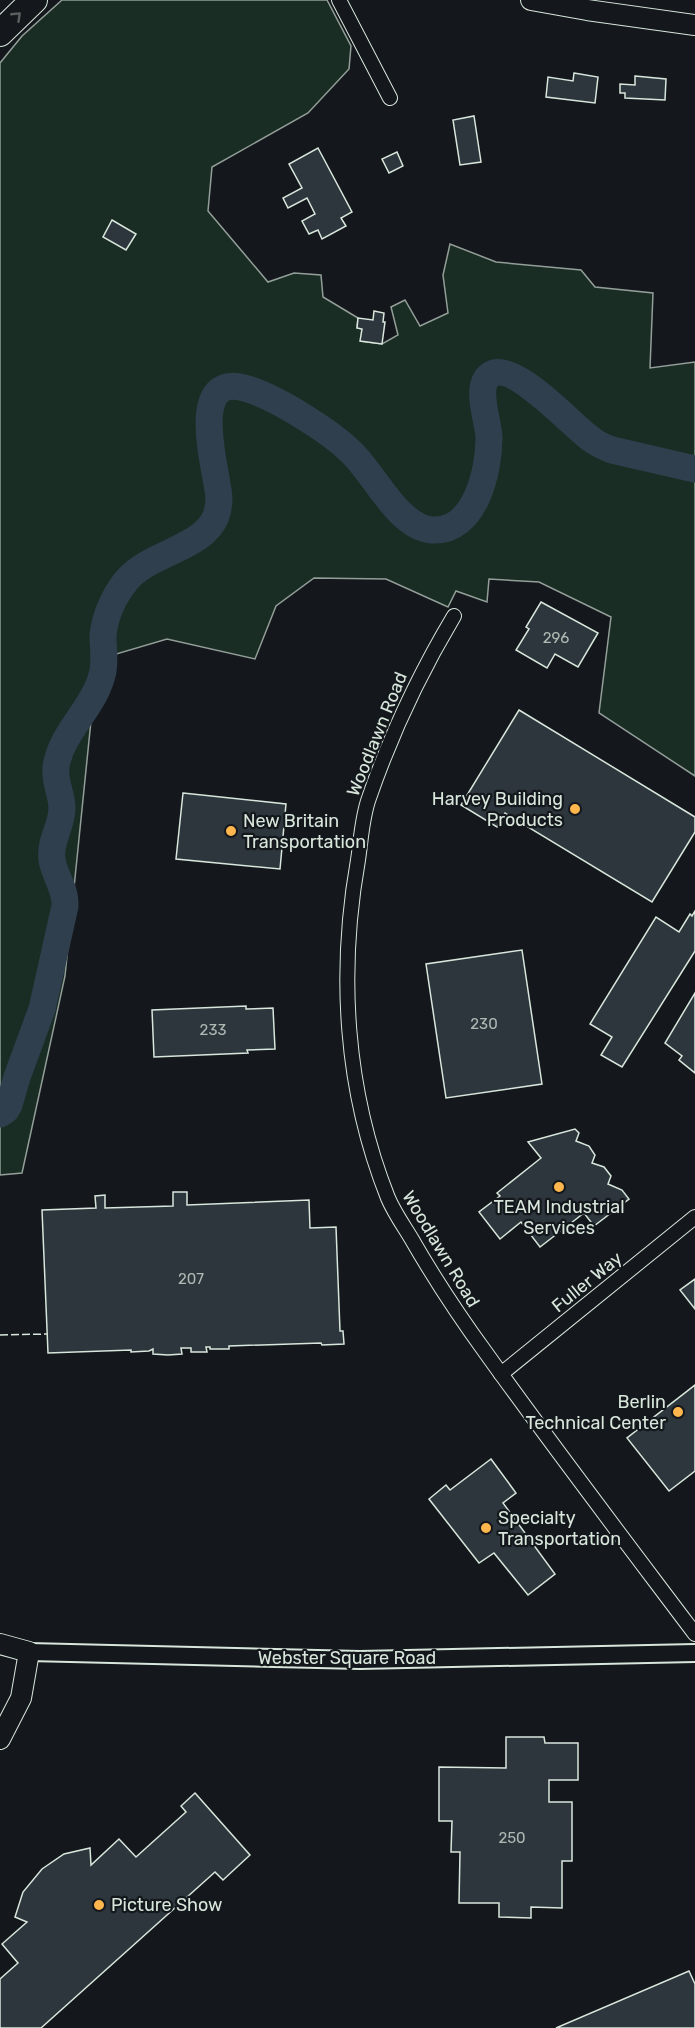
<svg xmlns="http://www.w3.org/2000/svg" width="695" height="2028" viewBox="0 0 695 2028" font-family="Rubik,sans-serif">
	<rect width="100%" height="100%" fill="#14181c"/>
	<!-- green -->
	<path fill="#1a2d24" stroke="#939e99" stroke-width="1.5" d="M62,0H327L351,46L349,69L308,113L212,167L208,211L268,282L294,273L321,275L323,297L358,318L357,328L362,329L361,341L382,344L398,335L391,307L405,300L420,326L448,313L443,275L450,244L496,262L581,270L595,287L653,293L650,368L695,362V776L599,713L611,617L539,582L489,579L487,602L456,591L448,607L386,579L314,578L276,606L255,659L167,639L116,654L91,721L65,976L22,1173L0,1175V63L22,36Z"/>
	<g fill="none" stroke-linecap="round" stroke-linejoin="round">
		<!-- river -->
		<path stroke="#2f3f4d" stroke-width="27" d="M0,1114L6,1110L9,1105L17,1077L42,1009L65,906C66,889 55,877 52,860C49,842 62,826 62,808C62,794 54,782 56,767C61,731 96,707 103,671C105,659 103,647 103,635C105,616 114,596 126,581C150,552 203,549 216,516C218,510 219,504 219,498C218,475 187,377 240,387C270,393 330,431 352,453C375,475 398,527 432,530C475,533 489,471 489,438C489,422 474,387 490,375C513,359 572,426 591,439C597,444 604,447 612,450L695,469"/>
	</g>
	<!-- building -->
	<g fill="#2c363c" stroke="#d8e6dc" stroke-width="1.5">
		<path d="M574,73L598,77L595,103L546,97L548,77L573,81Z"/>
		<path d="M635,76L666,79L665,100L625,98V93H620V84L635,85Z"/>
		<path d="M474,116L481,162L460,165L453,120Z"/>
		<path d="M318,148L352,212L341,218L346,226L322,239L318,230L309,234L302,221L315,214L307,198L288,208L283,198L302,188L289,164Z"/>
		<path d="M397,152L403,166L389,173L382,159Z"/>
		<path d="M112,220L136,234L126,250L103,237Z"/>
		<path d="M374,311L384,313L383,322H385L382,344L360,341L362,329L357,328L358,318L373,320Z"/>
		<path d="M541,602L598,633L578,667L555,654L547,668L516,650L529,629L526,627Z"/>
		<path d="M519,710L695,817V832L652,902L505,813L497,827L461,805Z"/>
		<path d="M183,793L286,804L280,869L176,859Z"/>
		<path d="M695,911V951L622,1067L601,1055L612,1037L590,1024L656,917L679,932L690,914L692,916Z"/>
		<path d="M522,950L542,1084L446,1098L426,964Z"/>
		<path d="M695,993V1073L679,1060L682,1056L665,1043Z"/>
		<path d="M246,1006V1009L273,1008L275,1049L247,1050L248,1053L154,1057L152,1010Z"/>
		<path d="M575,1129L579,1133L576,1141L589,1146L595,1155L592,1163L604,1167L611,1176L608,1184L622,1190L629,1199L594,1226L584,1213L540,1247L521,1222L500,1239L479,1212L500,1196L497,1193L541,1158L528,1142Z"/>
		<path d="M173,1192H187V1205L309,1200L310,1228L336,1227L340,1331H343L344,1344L322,1345L321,1343L229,1346V1349H210V1347H206L207,1352H191V1348H181L182,1354L168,1355L153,1354V1349L149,1351L131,1352V1350L48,1353L42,1210L96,1208L95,1196L105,1195V1208L173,1206Z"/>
		<path d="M695,1279V1309L680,1290Z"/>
		<path d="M695,1385V1471L669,1491L627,1438Z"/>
		<path d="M491,1459L516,1493L503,1503L555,1574L528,1595L494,1553L479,1563L429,1499L446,1485L450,1490Z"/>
		<path d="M506,1737H544L545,1743H578V1780H549V1802H572V1861H562V1908L531,1907V1918L499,1917V1903H459L460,1852H451L452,1821H439V1767L506,1768Z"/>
		<path d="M195,1793L250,1855L223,1880L215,1872L41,2028H0V1979L18,1963L2,1944L27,1922L15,1917L23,1892L42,1869L64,1854L90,1848L91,1865L119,1839L136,1857L186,1812L181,1806Z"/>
		<path d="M689,1971L695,1984V2028H556Z"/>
	</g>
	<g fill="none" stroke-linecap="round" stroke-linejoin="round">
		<defs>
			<g id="minor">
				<path d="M339,0L390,98"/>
				<path d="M454,616C420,673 391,734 369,798C362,817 361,840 358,860C338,973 345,1090 388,1198C394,1212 403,1225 411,1238C434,1278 459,1316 486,1353C554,1448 625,1541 695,1634"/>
				<path d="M501,1374L695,1217"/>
			</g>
			<path id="tertiary" d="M29,1652L360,1660L695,1653"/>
			<g id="secondary">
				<path d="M531,0L587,10L695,25"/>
				<path d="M0,1644L29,1652L21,1698L0,1739"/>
			</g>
			<path id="motorway" d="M0,33L34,0"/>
		</defs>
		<!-- minor casing -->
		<use href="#minor" stroke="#d8e6dc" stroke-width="16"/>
		<!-- tertiary casing -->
		<use href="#tertiary" stroke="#d8e6dc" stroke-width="20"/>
		<!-- secondary casing -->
		<use href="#secondary" stroke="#d8e6dc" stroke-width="22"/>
		<!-- motorway casing -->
		<use href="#motorway" stroke="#d8e6dc" stroke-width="28"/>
		<!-- minor -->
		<use href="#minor" stroke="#14181c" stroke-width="14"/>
		<!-- tertiary -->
		<use href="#tertiary" stroke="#14181c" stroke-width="16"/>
		<!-- secondary -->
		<use href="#secondary" stroke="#14181c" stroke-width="20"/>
		<!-- motorway -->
		<use href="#motorway" stroke="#14181c" stroke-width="26"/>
		<!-- fence -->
		<path stroke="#d8e6dc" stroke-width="1.5" stroke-dasharray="8 3" stroke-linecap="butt" d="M0,1335L47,1334"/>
	</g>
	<!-- one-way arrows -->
	<defs><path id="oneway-chevron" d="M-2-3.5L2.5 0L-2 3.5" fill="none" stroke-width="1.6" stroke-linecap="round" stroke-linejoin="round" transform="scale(1.5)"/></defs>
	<use stroke="#59605f" href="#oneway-chevron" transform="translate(17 16) rotate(-44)"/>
	<!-- markers -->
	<g fill="#ffb74d" stroke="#14181c" stroke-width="2">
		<circle cx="575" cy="809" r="6"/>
		<circle cx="231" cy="831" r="6"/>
		<circle cx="559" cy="1187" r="6"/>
		<circle cx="678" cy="1412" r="6"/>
		<circle cx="486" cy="1528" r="6"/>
		<circle cx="99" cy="1905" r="6"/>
	</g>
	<g text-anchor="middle" stroke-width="4.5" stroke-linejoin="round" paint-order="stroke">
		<!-- number labels -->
		<g font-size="15" fill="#adbab4">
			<text x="556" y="643">296</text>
			<text x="484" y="1029">230</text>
			<text x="213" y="1035">233</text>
			<text x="191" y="1284">207</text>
			<text x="512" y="1843">250</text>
		</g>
		<!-- street labels -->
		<g font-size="18" fill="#d8e6dc" stroke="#14181c">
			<text transform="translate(377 734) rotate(-68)" y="6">Woodlawn Road</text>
			<text transform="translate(441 1249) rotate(59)" y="6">Woodlawn Road</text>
			<text transform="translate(587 1282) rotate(-39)" y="6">Fuller Way</text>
			<text x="347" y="1664">Webster Square Road</text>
		</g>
		<!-- poi labels -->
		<g font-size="18" fill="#d8e6dc" stroke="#14181c" text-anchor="start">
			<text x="563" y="805" text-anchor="end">Harvey Building<tspan x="563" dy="21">Products</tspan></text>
			<text x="243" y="827">New Britain<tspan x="243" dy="21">Transportation</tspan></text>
			<text x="559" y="1213" text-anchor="middle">TEAM Industrial<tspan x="559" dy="21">Services</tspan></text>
			<text x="666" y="1408" text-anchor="end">Berlin<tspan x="666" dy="21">Technical Center</tspan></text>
			<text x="498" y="1524">Specialty<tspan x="498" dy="21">Transportation</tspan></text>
			<text x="111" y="1911">Picture Show</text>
		</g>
	</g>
</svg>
